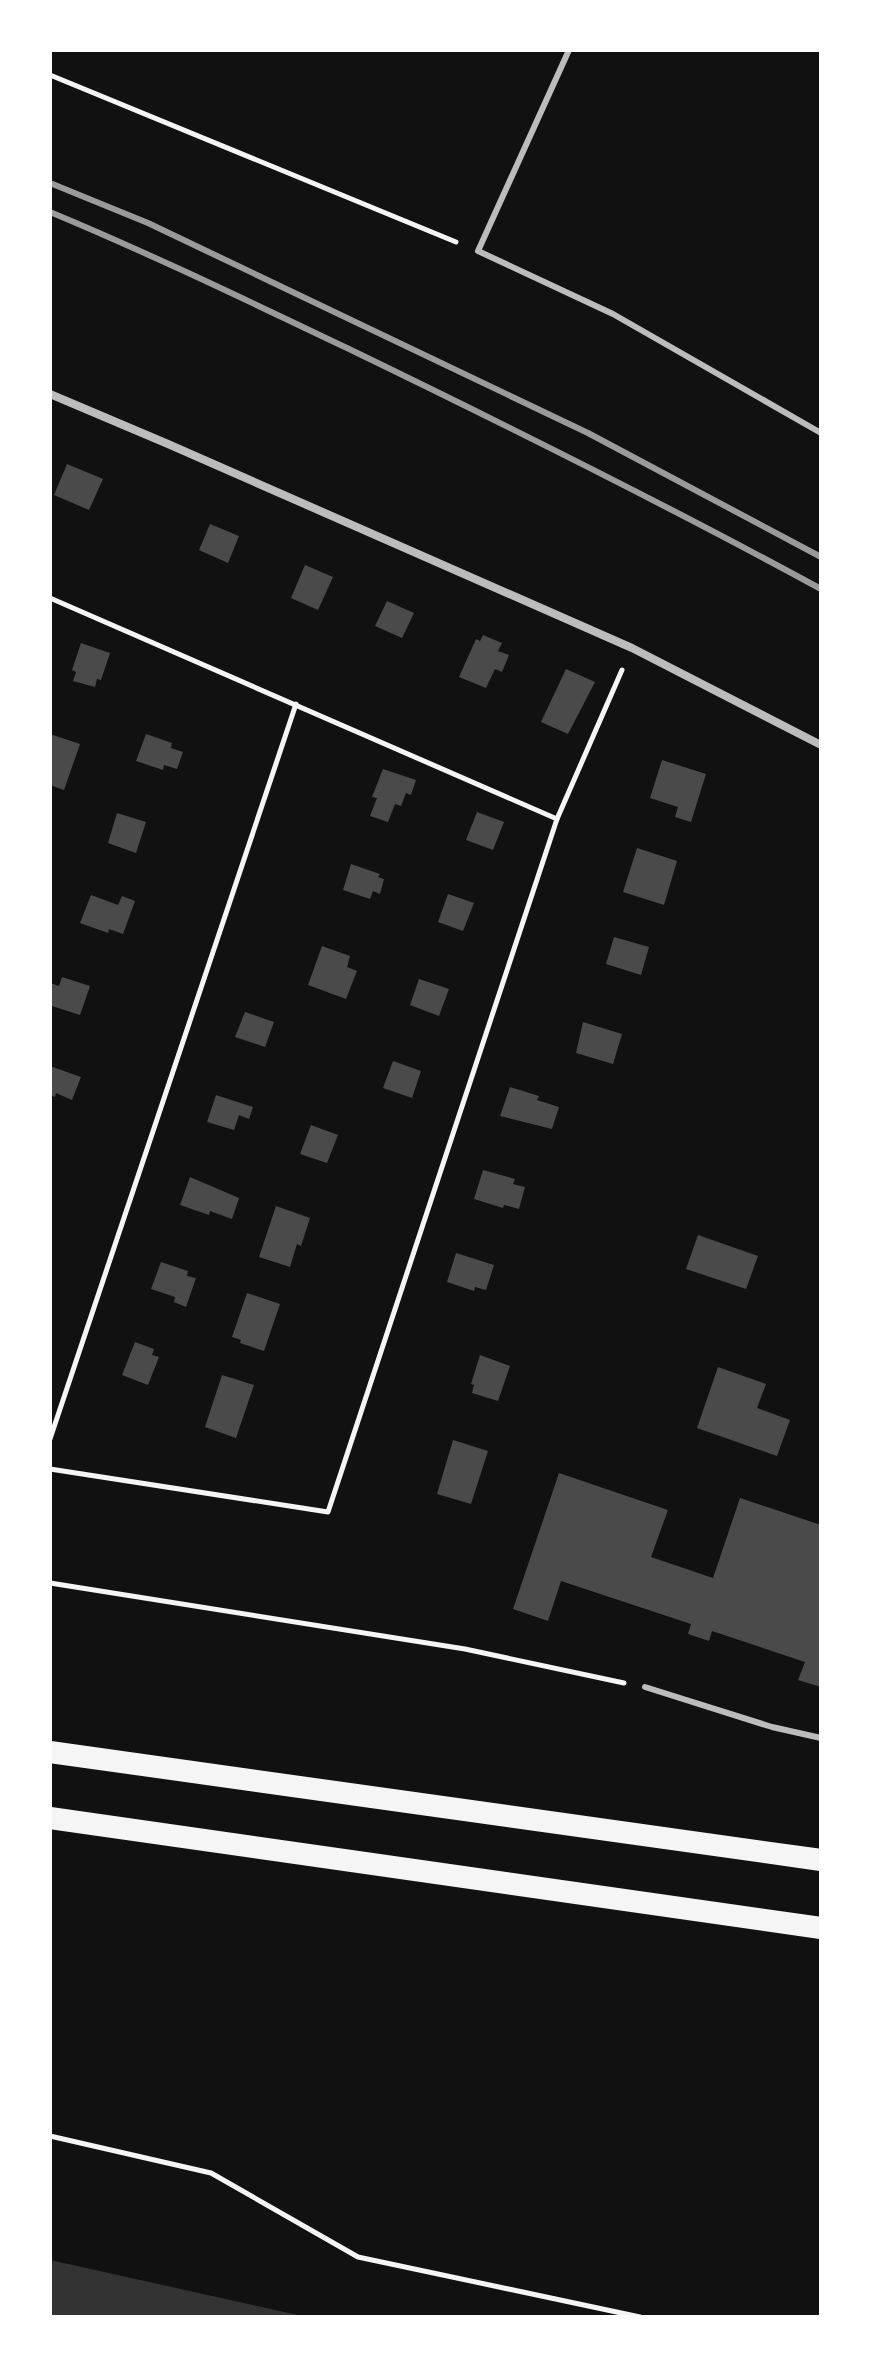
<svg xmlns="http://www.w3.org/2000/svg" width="871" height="2367" viewBox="0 0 871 2367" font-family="Jost,sans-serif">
	<rect width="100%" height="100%" fill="#111"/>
	<!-- water -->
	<path fill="#333" d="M50,2260L307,2317H50Z"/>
	<!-- building -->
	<g fill="#4a4a4a">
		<path d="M67,464L103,479L89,510L54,495Z"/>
		<path d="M210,524L239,536L228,563L199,550Z"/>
		<path d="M305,565L333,577L318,610L291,598Z"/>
		<path d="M387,601L414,613L402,638L375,626Z"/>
		<path d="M483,635L502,643L498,651L509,655L502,672L495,669L486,688L459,677L476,639L480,641Z"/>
		<path d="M81,643L110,653L101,680L97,679L95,687L73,681L76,672L72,670Z"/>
		<path d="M566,669L595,682L568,734L541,722Z"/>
		<path d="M50,734L80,744L64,790L50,785Z"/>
		<path d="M146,734L172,743L171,748L183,752L177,769L164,765L163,770L136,761Z"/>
		<path d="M662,760L706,774L691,822L675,817L678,807L650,798Z"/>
		<path d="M383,769L416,780L411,795L406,793L401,806L395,804L388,822L370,816L377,798L372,797Z"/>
		<path d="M477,812L504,822L493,850L466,840Z"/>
		<path d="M117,813L146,822L136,853L108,843Z"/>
		<path d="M637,848L677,861L664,905L623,892Z"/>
		<path d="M351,864L380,874L378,877L384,879L380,894L373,891L370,899L343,890Z"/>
		<path d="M448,894L474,903L463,931L438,922Z"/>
		<path d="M91,895L118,905L122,896L135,901L123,934L109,929L108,933L80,923Z"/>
		<path d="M614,937L649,947L641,975L606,964Z"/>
		<path d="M322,946L350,956L347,967L357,971L346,999L308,985Z"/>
		<path d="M62,977L90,986L80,1015L52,1006L50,983L59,986Z"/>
		<path d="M419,979L449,989L439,1016L410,1005Z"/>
		<path d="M245,1012L274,1022L265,1047L235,1037Z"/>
		<path d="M583,1022L622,1034L613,1064L576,1053Z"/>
		<path d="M393,1061L421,1071L412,1098L383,1088Z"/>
		<path d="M50,1066L81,1077L72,1100L56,1093L55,1097L50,1095Z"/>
		<path d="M510,1087L539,1096L537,1100L559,1107L552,1129L500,1116Z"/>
		<path d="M216,1095L253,1107L249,1119L239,1115L234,1130L207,1122Z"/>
		<path d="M311,1125L338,1135L327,1163L300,1154Z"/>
		<path d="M483,1170L515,1179L513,1184L525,1187L519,1209L504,1205L503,1208L474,1199Z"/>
		<path d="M190,1177L239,1198L232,1219L210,1211L209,1215L180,1205Z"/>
		<path d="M276,1206L310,1218L301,1246L297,1244L290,1267L259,1257Z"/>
		<path d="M698,1235L758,1256L746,1289L686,1269Z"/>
		<path d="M456,1253L494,1265L486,1290L475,1287L474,1291L447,1282Z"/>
		<path d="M161,1262L188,1271L187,1276L196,1278L186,1307L174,1302L175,1297L151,1289Z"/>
		<path d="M247,1293L280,1304L264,1351L240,1343L241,1340L232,1337Z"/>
		<path d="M135,1342L154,1349L152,1355L159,1357L148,1385L122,1375Z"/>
		<path d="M480,1355L510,1366L498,1401L472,1393L474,1385L471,1384Z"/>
		<path d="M718,1367L766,1384L757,1408L790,1420L777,1456L697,1428Z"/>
		<path d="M222,1375L254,1385L236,1438L205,1427Z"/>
		<path d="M453,1440L488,1451L471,1504L437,1494Z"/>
		<path d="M559,1473L668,1510L651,1557L713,1578L740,1498L821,1525V1687L798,1680L805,1662L712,1631L709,1641L688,1634L691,1624L561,1581L548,1621L513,1609Z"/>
	</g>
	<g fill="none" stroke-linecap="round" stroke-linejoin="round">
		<!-- path -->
		<g stroke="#f5f5f5" stroke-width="5">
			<path d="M50,75L456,242"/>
			<path d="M50,598L557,819"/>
			<path d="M50,1439L296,704"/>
			<path d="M50,1469L328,1512L557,819L622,670"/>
			<path d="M50,1583L465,1649L624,1683"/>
			<path d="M50,2136L211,2173L358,2257L640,2317"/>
		</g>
		<!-- service -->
		<g stroke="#bcbcbc" stroke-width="6">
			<path d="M569,50L478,251L613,314L821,433"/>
			<path d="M645,1687L772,1727L821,1738"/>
		</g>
		<!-- minor -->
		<path stroke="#bcbcbc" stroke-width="8" d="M50,394L168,444L632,648L821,745"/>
		<!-- trunk -->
		<g stroke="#f5f5f5" stroke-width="22">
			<path d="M50,1752L821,1860"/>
			<path d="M50,1818L821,1928"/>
		</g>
		<!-- rail -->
		<g stroke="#9a9a9a" stroke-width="6">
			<path d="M50,183L148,223L588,433L821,557"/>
			<path d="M50,212C151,254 248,301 347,348C506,425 665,504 821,589"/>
		</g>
	</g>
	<!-- border -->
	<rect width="871" height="2367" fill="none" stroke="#ffffff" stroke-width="104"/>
</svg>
